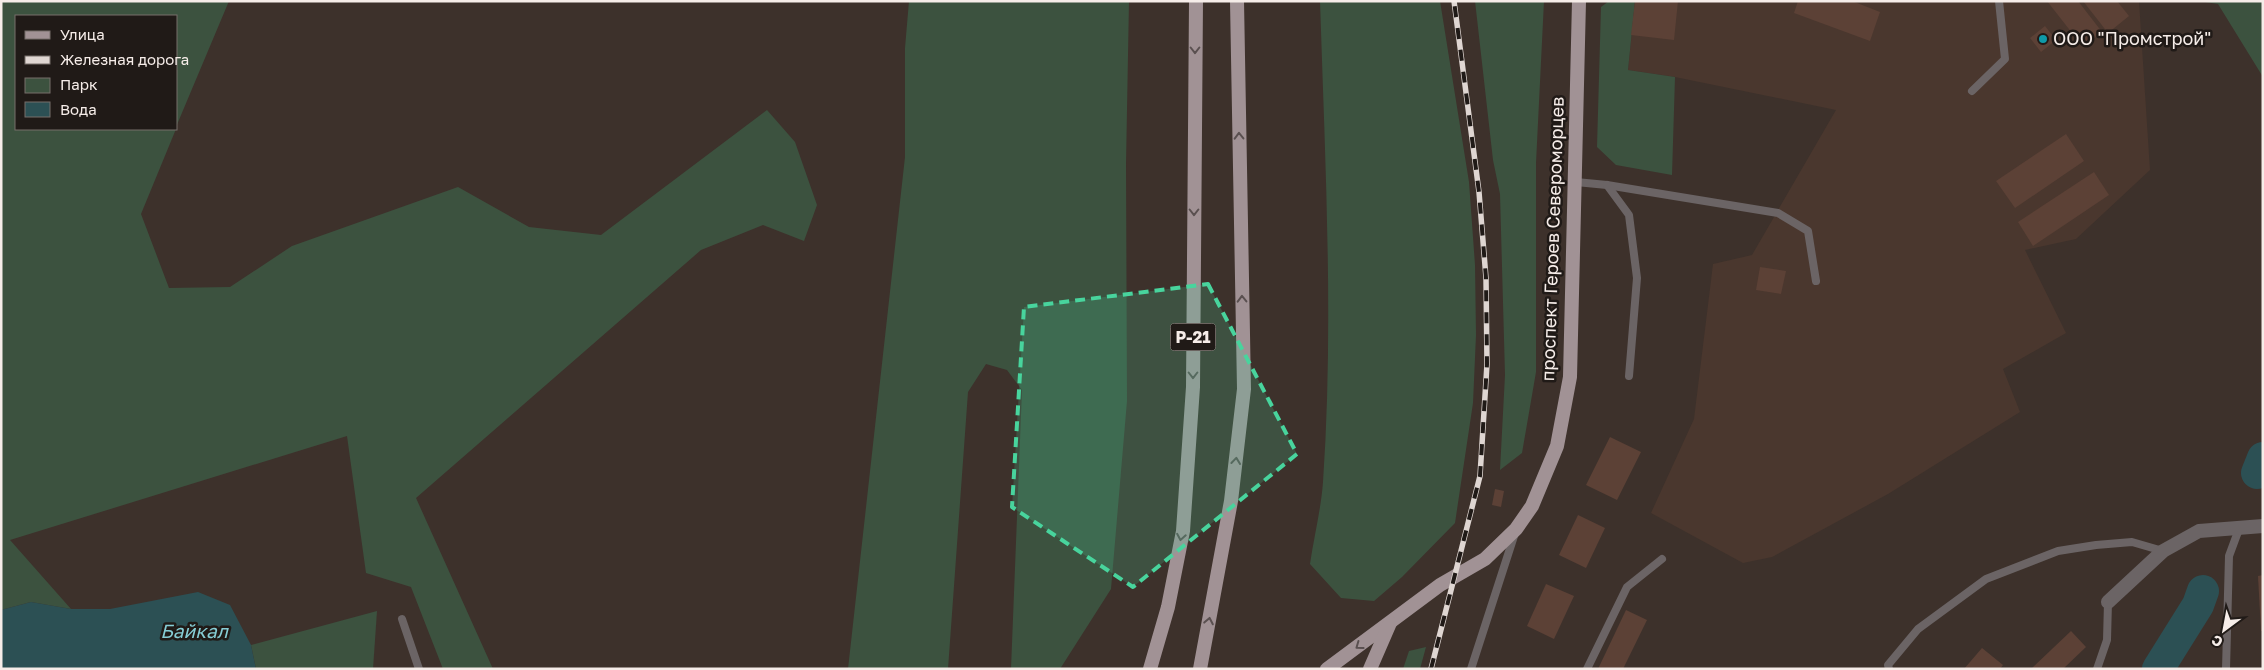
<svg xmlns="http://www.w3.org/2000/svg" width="2264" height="670" viewBox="0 0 2264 670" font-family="'Golos Text',sans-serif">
	<rect width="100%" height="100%" fill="#3d312b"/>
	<!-- built -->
	<path fill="#4a372e" d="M1635,1H2139L2150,170L2076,239L2025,250L2066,333L2003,369L2020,412L1888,494L1772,557L1743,563L1651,513L1694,419L1713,264L1752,255L1836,110L1675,77L1628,70Z"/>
	<!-- green -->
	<g fill="#3c523f">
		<path d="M1,1H229L176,127V16H16V129H176L141,214L169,288L230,287L292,246L458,187L529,227L601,235L767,110L795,142L817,205L804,241L763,225L701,250L416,498L493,669H443L411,587L366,573L347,436L10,540L71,609L31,602L1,610Z"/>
		<path d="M909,1H1129L1126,164L1127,401L1111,589L1060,669H1011L1022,390L1007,370L986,364L968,392L948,669H848L905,157V48Z"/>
		<path d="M1320,1H1440L1469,182L1475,265L1476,335L1473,403L1455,523L1402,577L1374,601L1341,598L1310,564C1314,537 1321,509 1323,482C1334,322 1325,161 1320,1Z"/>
		<path d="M1475,1H1544L1536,163V372L1522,453L1500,470L1505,375L1500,194L1493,160Z"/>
		<path d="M1609,1H1635L1628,70L1675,77L1672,175L1616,165L1597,147L1601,7Z"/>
		<path d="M2199,1H2263V77L2218,4Z"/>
		<path d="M377,611L373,669H256L251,645Z"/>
		<path d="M1426,647L1420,669H1403L1409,651Z"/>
	</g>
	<!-- water -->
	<path fill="#2c5054" d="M198,592L230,605L251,645L256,669H1V610L31,602L71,609H110Z"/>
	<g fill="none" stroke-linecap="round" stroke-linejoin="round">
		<!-- river -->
		<g stroke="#2c5054" stroke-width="32">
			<path d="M2257,473L2263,458"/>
			<path d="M2158,669L2198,605L2203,591"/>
		</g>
	</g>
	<!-- building -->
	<g fill="#5c4136">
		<path d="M1635,1H1678L1674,40L1631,35Z"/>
		<path d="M1798,1H1852L1880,12L1870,41L1794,13Z"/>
		<path d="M2047,1H2078L2102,32L2083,47Z"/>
		<path d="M2083,1H2117L2129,16L2108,33Z"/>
		<path d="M2045,26L2056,40L2041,52L2030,38Z"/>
		<path d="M2066,134L2084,161L2015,208L1996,181Z"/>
		<path d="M2094,172L2109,195L2033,246L2018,222Z"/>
		<path d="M1760,267L1786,271L1781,294L1756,290Z"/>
		<path d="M1610,437L1641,452L1617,500L1586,485Z"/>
		<path d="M1495,489L1504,491L1501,507L1492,505Z"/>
		<path d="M1578,515L1605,528L1586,568L1559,555Z"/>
		<path d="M2263,575V631H2261L2258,576Z"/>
		<path d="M1546,584L1574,596L1554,639L1527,626Z"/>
		<path d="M1626,610L1647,620L1623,669H1598Z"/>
		<path d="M2071,631L2086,647L2063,669H2031Z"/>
		<path d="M1982,648L2003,665L2000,669H1964Z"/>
	</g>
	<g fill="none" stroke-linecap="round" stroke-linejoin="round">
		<!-- service -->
		<g stroke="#6b6465" stroke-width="8">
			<path d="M1972,91L2005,59L1999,1"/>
			<path d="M1576,182L1607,185L1778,213L1808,231L1816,281"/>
			<path d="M1607,185L1629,215L1637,278L1629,376"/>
			<path d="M402,619L419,669"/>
			<path d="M1471,669L1515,533"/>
			<path d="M1587,669L1627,587L1662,559"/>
			<path d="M1889,669L1888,665L1918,629L1986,579L2058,551L2096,545L2132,542L2163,551"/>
			<path d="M2097,669L2107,640L2108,602"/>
			<path d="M2226,669L2229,556L2239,529"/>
		</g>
		<!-- minor -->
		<path stroke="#6b6465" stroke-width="14" d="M2108,602L2163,551L2199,531L2263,526"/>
		<!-- primary -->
		<g stroke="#a19295" stroke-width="14">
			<path d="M1150,669L1168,607L1183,531L1193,387L1196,1"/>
			<path d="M1200,669L1231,501L1244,389L1237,1"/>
			<path d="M1327,669L1440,585L1485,559L1516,529L1532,506L1557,446L1570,377L1579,1"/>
			<path d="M1370,669L1390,623"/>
		</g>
		<defs>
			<path id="rail" d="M1431,669L1480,476L1487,364L1486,278L1479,192L1454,1"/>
		</defs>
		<!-- rail casing -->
		<use href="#rail" stroke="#dfd6d2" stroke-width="5.5"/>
		<!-- rail -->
		<use href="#rail" stroke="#201a17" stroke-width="4" stroke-dasharray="11" stroke-linecap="butt"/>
	</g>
	<!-- one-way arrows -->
	<defs><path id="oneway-chevron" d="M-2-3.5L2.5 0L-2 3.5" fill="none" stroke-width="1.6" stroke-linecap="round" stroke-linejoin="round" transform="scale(1.25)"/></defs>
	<g stroke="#5a5050">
		<use href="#oneway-chevron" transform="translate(1195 50) rotate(90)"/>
		<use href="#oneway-chevron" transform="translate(1239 136) rotate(-91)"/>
		<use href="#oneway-chevron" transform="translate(1194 212) rotate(90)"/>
		<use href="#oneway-chevron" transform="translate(1242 299) rotate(-91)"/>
		<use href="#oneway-chevron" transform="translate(1193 375) rotate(90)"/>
		<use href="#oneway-chevron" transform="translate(1236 461) rotate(-84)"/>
		<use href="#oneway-chevron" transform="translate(1181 537) rotate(100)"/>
		<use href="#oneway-chevron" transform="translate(1209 621) rotate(-79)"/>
		<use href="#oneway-chevron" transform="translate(1359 646) rotate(144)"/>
	</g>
	<!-- marked area -->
	<path fill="#48d49d" fill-opacity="0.2" stroke="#48d49d" stroke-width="4" stroke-dasharray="10 6" stroke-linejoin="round" d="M1208,284L1297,454L1133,587L1012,507L1024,307Z"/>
	<!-- markers -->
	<circle fill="#0f9aa8" stroke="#201a17" stroke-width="2" cx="2043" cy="39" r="5"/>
	<g text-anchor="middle" stroke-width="5" stroke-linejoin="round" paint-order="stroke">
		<!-- shield labels -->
		<rect fill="#201a17" stroke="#b6aeaa" stroke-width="1" x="1170.5" y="323.5" width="45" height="27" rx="4"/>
		<g font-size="16" font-weight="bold" fill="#f6ede9">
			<text x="1193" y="343">Р-21</text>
		</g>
		<!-- poi labels -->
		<g font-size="18" fill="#f6ede9" stroke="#201a17" text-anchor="start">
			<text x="2053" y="45">ООО "Промстрой"</text>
		</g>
		<!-- street labels -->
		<g font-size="18" fill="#f6ede9" stroke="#201a17">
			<text transform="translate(1553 239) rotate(-88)" y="6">проспект Героев Североморцев</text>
		</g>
		<!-- water labels -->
		<g font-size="19" font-style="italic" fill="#86cdd5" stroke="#201a17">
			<text x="194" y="638">Байкал</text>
		</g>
	</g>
	<!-- border -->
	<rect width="2264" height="670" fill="none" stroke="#f6ede9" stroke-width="5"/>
	<!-- legend -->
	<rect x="15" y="15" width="162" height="115" fill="#201a17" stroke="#766e6b"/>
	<rect x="25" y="31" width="25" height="8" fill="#a19295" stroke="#766e6b"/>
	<text x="60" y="40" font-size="15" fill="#f6ede9">Улица</text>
	<rect x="25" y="56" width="25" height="8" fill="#dfd6d2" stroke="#766e6b"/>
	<text x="60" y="65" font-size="15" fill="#f6ede9">Железная дорога</text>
	<rect x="25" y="78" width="25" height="15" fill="#3c523f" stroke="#766e6b"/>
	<text x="60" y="90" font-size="15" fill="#f6ede9">Парк</text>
	<rect x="25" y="102" width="25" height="15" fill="#2c5054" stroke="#766e6b"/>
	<text x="60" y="115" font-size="15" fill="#f6ede9">Вода</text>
	<!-- north arrow -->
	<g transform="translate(2224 630) rotate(212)" stroke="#201a17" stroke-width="4" paint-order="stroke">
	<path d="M0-4L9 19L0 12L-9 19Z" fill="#f6ede9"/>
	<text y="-8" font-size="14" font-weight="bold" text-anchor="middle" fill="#f6ede9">С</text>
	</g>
</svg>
